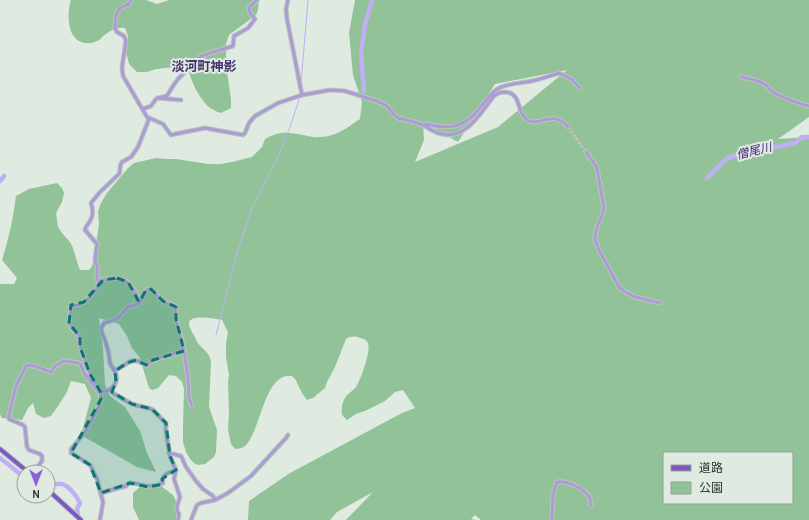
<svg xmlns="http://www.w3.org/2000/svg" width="809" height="520" viewBox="0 0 809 520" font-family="Karla,'Noto Sans JP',sans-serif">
	<rect width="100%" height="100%" fill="#dfeae0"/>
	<!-- green -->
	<g fill="#92c398" fill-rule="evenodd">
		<path d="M71,0H146L157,4L169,0H259L258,10L256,15L229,35L226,44V65L231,99V108L221,113C218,112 215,111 212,109C201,103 188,77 188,64L184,62L175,67L156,69L147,72H137L129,64L126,52L128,36L125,28C115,27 110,31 102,37C101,39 99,40 97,41C85,47 73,41 70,28C68,19 68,9 71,0Z"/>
		<path d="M355,0H809V117L778,139L809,137V520H481L475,515L471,519L476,520H346L373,492L337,512L330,520H248L249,501L290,473L402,413L415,408L403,390L395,392L385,401L365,411L356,414L347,420L342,415C341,409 342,403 345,398C348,393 353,391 356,387C361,379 371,351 368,343C366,339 364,339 360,338C355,336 351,336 346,339L335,367L327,382L325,388L313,398L307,400C304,396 301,392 299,387C297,384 297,380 293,377C291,375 290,376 287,376C264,379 260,431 246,445C243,448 239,449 235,449L231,444L228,429L229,413L228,382L229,375L226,357V343L228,332L222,320C215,319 183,312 190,328C191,330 192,332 193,334C195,336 196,340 197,342C203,350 209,351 211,362L209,407L217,430L216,452L214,457L205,464L198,465L194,463L190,459L186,452L183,442V425L184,389L182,382L176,376L169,375L158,388L153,390L150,389L148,385L140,358L132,348L127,336L119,324L99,318L103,348L105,385L110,396L125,407L140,431L147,453L156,472L137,467L81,435L91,398L85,384L71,381L67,392L58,406L51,416L44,418L36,414L33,403L28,408L22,420L2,418L0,414V284H14L17,278L2,260C9,238 13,219 16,196L29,189L57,183L62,188L64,193L62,202L56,213L58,227L62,233L70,242L73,248L79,268L81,270H89L92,266L94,258L99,224L98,211L101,203L107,193L128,168L134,163L156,158L167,159H176L208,164H221L232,162L252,157L262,147L265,139C272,135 281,132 289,133C299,133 310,138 320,137C336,137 348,127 360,119L362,102L353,75L349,33ZM567,70L498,127L415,162L424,140L423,122L458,142L495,84ZM664,453H792V503H664Z"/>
		<path d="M157,483L173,495L179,507V520H139L133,507V493L142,485Z"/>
	</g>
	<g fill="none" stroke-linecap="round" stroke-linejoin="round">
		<!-- stream -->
		<g stroke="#c1aff6" stroke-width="1">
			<path d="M301,84L308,0"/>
			<path d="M216,335L237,253L251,211L277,159L290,127L300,97"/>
		</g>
		<!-- river -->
		<g stroke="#c1aff6" stroke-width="4.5">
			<path d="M364,91L361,53L365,25L372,0"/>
			<path d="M707,178L727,158L751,152L795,143L802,137H809"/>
			<path d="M0,181L4,176"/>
			<path d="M0,458L24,477"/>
			<path d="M50,486C52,486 54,484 57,484C67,482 76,495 80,503L77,509L78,515"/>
		</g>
		<!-- minor-tunnel -->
		<path stroke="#bcc5bd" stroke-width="3" stroke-dasharray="3 1.5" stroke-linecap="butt" d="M568,127L586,152"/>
		<defs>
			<g id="minor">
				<path d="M131,0L129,4C114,9 116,14 115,28L117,32L124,36L126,41L122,67L123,76L147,117L163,124L171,135L180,133L205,128L243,135L245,133L249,123L255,116L278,103L302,95L330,90L345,91L377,101L387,106L395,116L398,118C406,120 417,122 425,126C430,129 435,133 442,134C466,140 481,112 494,96C497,93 500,92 505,92C522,93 516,111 526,119C537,129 552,108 568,127"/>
				<path d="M288,0L286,9L287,19L302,95"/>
				<path d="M741,77C749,79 759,80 766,85C768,87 770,90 773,92C781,97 800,104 809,106"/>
				<path d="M158,98L167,96L168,94L173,86L178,79L201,56L233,46L234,36L248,28L255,19L250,13L249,7L253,4L257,0"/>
				<path d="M143,109L151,106L156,99L158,98L181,100"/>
				<path d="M424,126L426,124C454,131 467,126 484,103C489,97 492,92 499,88C510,83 521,83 532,81C541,79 550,76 559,73L571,79L580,88"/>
				<path d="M586,152L596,166L598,174L604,208L603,213L597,227L595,236V240L599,250L619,287L624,291L635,297L660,303"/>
				<path d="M99,283L97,278V266L95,260L97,244L85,230C86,225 88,225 90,221C94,215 93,209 91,203L100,192L119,174C121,170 119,165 122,162L131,157L138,147L149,119"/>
				<path d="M115,371L131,361H137L146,365H148L153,360L184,351"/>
				<path d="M111,389L113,393L132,404L152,409L166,423V431L170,456L176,470L174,479L180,497L177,506V510L179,514L178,520"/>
				<path d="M169,453L181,456L182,458L186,467L196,481L203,489L213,496L215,500"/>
				<path d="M33,472L42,461V456L40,454L29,450L27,447L25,427L23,425L9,419V415L16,386L26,366C33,363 43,370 51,372L55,366L64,361L72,362L79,363L81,365L84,373L97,390C110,395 121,383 115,371C113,368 111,366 110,363C109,357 109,352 107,347C106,341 102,335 101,329L104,323L117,319L128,307L138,304L143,298L145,292L148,289C156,290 157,297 164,302C168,304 173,304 176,307V319L183,346L188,377L189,398L192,406"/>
				<path d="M101,493L126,486L130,483C143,484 150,490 163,483C161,475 169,472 175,471"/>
				<path d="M100,520L103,502L97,479L90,465L71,453V449L85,432L100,404L101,399L100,391L96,386L90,374L87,366L80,347V339L79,336L72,328L69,323L71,305C82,307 90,297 96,289C98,287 98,283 100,281C103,278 108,279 112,279C130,277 133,289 140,302"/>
				<path d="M191,520L197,505L201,503L215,500L228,493L251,476L286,438L288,435"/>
				<path d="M552,520L553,494L557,482C567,480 586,489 590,499C591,501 591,503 591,505"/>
			</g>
			<g id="major">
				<path d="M0,449L28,472"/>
				<path d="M48,490L81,520"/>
			</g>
		</defs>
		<!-- minor casing -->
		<use href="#minor" stroke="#bcc5bd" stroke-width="5"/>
		<!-- major casing -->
		<use href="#major" stroke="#bcc5bd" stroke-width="6"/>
		<!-- minor -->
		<use href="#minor" stroke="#ab9cd6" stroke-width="3"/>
		<!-- major -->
		<use href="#major" stroke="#7c59c2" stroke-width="4"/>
	</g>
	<!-- marked area -->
	<path fill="#0f766e" fill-opacity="0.2" stroke="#0f766e" stroke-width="3" stroke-dasharray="8 5" stroke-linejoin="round" d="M117,278L128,282L139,302L146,290L151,289L163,301L176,307V319L184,351L153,360L146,365L136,360L127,363L115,371L116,382L112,392L132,404L152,409L166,423L170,456L176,470L162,479L163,483L159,485L148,487L130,483L101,493L90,465L71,453L101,399L100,391L90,374L80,347V337L69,323L71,305L84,302L103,280Z"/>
	<g text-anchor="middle" stroke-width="4" stroke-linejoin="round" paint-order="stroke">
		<!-- water labels -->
		<g font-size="12" font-style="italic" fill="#461d81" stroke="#dfeae0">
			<text transform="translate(754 151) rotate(-14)" y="4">僧尾川</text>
		</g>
		<!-- quarter labels -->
		<g font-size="13" font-weight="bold" fill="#473470" stroke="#dfeae0">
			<text x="204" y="71">淡河町神影</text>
		</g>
	</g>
	<!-- legend -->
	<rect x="663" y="452" width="130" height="52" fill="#dfeae0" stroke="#98a099"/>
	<rect x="671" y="465" width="20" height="6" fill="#7c59c2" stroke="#98a099"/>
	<text x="699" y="472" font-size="12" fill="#2e322f">道路</text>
	<rect x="671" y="482" width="20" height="12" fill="#92c398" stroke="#98a099"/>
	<text x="699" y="492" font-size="12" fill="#2e322f">公園</text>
	<!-- north arrow -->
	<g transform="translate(36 484) rotate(180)"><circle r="19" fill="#dfeae0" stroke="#98a099"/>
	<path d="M0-3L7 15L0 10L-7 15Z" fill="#8a61db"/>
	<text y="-6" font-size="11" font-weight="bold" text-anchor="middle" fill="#2e322f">N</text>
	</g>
</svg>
